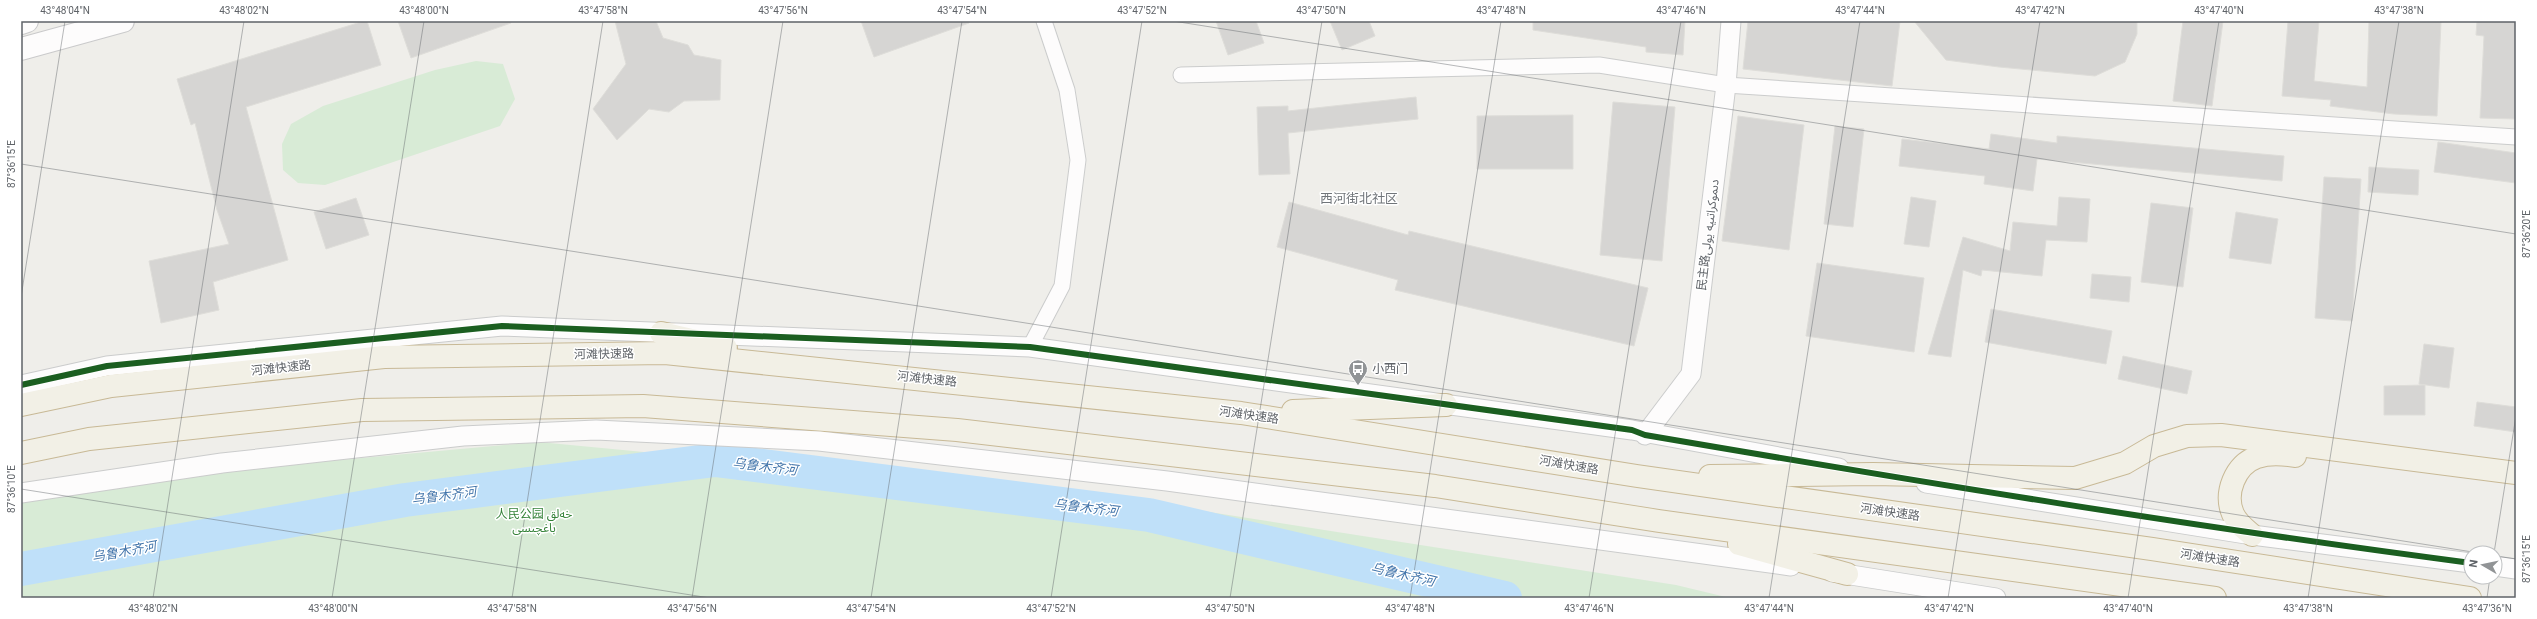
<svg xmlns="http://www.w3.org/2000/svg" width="2537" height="619" viewBox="0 0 2537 619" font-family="Roboto,'Noto Sans Arabic','Noto Sans SC',sans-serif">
	<rect width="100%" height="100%" fill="#efeeea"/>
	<!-- green -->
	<g fill="#d8ebd6">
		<path d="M476,61L503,64L515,99L500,126L325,185L298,183L283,170L282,144L291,124L323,106L435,70Z"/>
		<path d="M539,442L1113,497L1676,585L1730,598H21V494L185,474Z"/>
	</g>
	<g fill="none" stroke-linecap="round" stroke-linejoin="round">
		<!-- river -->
		<path stroke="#bfe0f9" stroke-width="34" d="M21,569L405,500L715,460L1149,515L1505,598"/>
	</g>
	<!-- building -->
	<g fill="#d6d5d3" stroke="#deddd9">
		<path d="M364,21H367L381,65L246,107L288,260L213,282L219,310L161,323L149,261L229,244L217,210L195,123L191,125L177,79Z"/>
		<path d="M398,21H510L511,23L411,58Z"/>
		<path d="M615,21H656L663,38L688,45L694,55L721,60L720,100L684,101L669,112L649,109L617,140L593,109L626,64Z"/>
		<path d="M861,21H969V23L874,57Z"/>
		<path d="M1216,21H1256L1264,43L1228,55Z"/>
		<path d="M1330,21H1369L1375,36L1342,50Z"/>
		<path d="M1533,21H1685L1683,55L1646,52V47L1533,30Z"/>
		<path d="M1748,21H1900L1892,86L1743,69Z"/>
		<path d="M1914,21H2137V34L2125,62L2095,76L1999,67L1946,60Z"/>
		<path d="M2183,21H2223L2212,106L2173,101Z"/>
		<path d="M2288,21H2319L2314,81L2367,87L2369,21H2441L2437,116L2394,114L2330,106L2331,100L2282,96Z"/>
		<path d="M2477,21H2516V119L2480,118L2484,36L2476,35Z"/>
		<path d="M1416,97L1418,119L1288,133L1290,174L1259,175L1257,107L1288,106V111Z"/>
		<path d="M1613,102L1675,107L1662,261L1600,255Z"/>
		<path d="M1573,115V169H1477V116Z"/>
		<path d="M1738,116L1804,125L1789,250L1722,241Z"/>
		<path d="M1835,126L1864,129L1853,227L1824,224Z"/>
		<path d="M1991,134L2057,143V136L2284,156L2282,181L2037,159L2033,191L1984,184L1985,176L1899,166L1902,139L1989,149Z"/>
		<path d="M2438,142L2516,153V183L2434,172Z"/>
		<path d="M2369,167L2419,170L2418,195L2368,192Z"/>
		<path d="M2324,177L2361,179L2352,321L2315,318Z"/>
		<path d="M1911,197L1936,201L1929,247L1904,244Z"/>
		<path d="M2059,197L2090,199L2087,242L2046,240L2042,276L1982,270L1981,276L1963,270L1951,357L1928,354L1963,237L2010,251L2013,222L2057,226Z"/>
		<path d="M356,198L369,235L326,249L314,212Z"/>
		<path d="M1289,202L1408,235L1409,231L1648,288L1634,346L1395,290L1398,280L1277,247Z"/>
		<path d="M2151,203L2193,208L2183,287L2141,282Z"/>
		<path d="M2236,212L2278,219L2271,264L2229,258Z"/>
		<path d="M1817,263L1924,278L1914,352L1806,336Z"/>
		<path d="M2092,274L2131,277L2129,302L2090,298Z"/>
		<path d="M1991,309L2112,331L2106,364L1985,342Z"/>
		<path d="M2424,344L2454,348L2449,388L2419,384Z"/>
		<path d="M2123,356L2192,371L2187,394L2118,379Z"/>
		<path d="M2425,385V415H2384V386Z"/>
		<path d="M2477,402L2516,407V432L2474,426Z"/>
	</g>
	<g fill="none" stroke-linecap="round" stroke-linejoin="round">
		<defs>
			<g id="minor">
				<path d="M1181,75L1599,65L1726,85L2516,137"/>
				<path d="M1030,347L1062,286L1078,160L1067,90L1044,21"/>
			</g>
			<g id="tertiary">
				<path d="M21,385L107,366L502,326L1030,347L1632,430L1839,468"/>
				<path d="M1645,435L1691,374L1726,85L1731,21"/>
				<path d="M1926,483L2252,535L2471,563"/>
				<path d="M21,493L222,463L463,436L596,430L819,441L1167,481L1791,566"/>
				<path d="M2495,566L2516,569"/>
				<path d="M1832,572L1996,598"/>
			</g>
			<g id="secondary">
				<path d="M21,23L27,21"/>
				<path d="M21,49L123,21"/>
			</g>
			<g id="trunk">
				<path d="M661,333L726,348"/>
				<path d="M21,405L111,386L384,357L665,353L1241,413L1637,476L2152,549L2470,598"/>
				<path d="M1293,411L1446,405"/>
				<path d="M21,453L89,439L362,410L643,406L957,430L1435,486L1659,521L2215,598"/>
				<path d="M1710,476L1873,474L2075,478L2125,463L2154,446L2187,436L2221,435L2516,473"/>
				<path d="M2252,535C2245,529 2237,523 2233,514C2224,493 2235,465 2257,457C2269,453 2283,454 2295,456"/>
				<path d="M1739,544L1847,574"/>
			</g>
		</defs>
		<!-- minor casing -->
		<use href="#minor" stroke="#cbcccc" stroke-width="17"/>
		<!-- tertiary casing -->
		<use href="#tertiary" stroke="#cbcccc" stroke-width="21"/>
		<!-- secondary casing -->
		<use href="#secondary" stroke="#cacacb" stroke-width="24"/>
		<!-- trunk casing -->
		<use href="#trunk" stroke="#c8b996" stroke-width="24"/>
		<!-- minor -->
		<use href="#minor" stroke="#fdfcfc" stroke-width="15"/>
		<!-- tertiary -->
		<use href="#tertiary" stroke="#fdfcfc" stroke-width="19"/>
		<!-- secondary -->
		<use href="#secondary" stroke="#fdfcfc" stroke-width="22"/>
		<!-- trunk -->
		<use href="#trunk" stroke="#f2f0e6" stroke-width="22"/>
		<defs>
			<path id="cycleway" d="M21,385L107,366L502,326L1030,347L1632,430L1645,435C1920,482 2195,527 2471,563"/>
		</defs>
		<!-- cycleway casing -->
		<use href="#cycleway" stroke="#fff" stroke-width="8"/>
		<!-- cycleway -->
		<use href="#cycleway" stroke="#1b5e20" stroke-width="6"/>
	</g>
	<!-- ticks -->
	<path fill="none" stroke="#5f6368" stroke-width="1" stroke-opacity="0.45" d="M1173,21L2516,234M21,164L2479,553M21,297L65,21M21,489L710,598M2494,553L2516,416M2495,556L2516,559M153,598L244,21M332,598L424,21M512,598L603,21M692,598L783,21M871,598L962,21M1051,598L1142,21M1230,598L1322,21M1410,598L1501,21M1589,598L1681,21M1769,598L1860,21M1948,598L2040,21M2128,598L2219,21M2308,598L2399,21M2487,598L2490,577"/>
	<!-- icons -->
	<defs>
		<symbol id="bus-pin" viewBox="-11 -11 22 30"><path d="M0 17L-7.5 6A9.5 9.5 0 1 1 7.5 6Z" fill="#919496" stroke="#fff"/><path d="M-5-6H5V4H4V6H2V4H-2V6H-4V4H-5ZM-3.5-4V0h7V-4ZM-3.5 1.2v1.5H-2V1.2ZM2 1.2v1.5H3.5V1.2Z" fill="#fff"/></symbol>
	</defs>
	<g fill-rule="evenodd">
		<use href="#bus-pin" x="1347" y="358" width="22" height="30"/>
	</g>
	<g text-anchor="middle" stroke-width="3" stroke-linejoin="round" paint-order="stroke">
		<!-- street labels -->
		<g font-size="12" fill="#5f6368" stroke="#fff">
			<text transform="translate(1708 235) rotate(-83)" y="4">民主路دىموكراتىيە يولى</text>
			<text transform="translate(604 354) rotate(-1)" y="4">河滩快速路</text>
			<text transform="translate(281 368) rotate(-6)" y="4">河滩快速路</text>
			<text transform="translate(927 379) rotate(6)" y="4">河滩快速路</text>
			<text transform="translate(1249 415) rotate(8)" y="4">河滩快速路</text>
			<text transform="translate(1569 465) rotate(10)" y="4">河滩快速路</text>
			<text transform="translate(1890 512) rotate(8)" y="4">河滩快速路</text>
			<text transform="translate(2210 558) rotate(9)" y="4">河滩快速路</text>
		</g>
		<!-- poi labels -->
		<g font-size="12" fill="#5f6368" stroke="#fff" text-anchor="start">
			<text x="1372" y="373">小西门</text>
		</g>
		<!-- park labels -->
		<g font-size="12" fill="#348238" stroke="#fff">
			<text x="534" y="518">人民公园 خەلق<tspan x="534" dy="14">باغچىسى</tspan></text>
		</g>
		<!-- neighbourhood labels -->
		<g font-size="13" fill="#70757a" stroke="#fff">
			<text x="1359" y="203">西河街北社区</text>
		</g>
		<!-- water labels -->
		<g font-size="13" font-style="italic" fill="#4174aa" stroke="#fff">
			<text transform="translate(765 466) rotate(7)" y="5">乌鲁木齐河</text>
			<text transform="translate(444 495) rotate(-7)" y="5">乌鲁木齐河</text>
			<text transform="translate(1086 507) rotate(7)" y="5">乌鲁木齐河</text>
			<text transform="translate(124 551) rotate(-10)" y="5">乌鲁木齐河</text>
			<text transform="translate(1403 574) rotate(13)" y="5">乌鲁木齐河</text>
		</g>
	</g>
	<!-- border -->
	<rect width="2537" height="619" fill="none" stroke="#ffffff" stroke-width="44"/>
	<!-- north arrow -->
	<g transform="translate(2483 565) rotate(279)"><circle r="19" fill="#ffffff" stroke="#bfc1c3"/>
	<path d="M0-3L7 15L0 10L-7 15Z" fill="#919496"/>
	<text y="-6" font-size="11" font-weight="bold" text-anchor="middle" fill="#5f6368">N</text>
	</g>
	<rect x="22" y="22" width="2493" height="575" fill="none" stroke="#5f6368" stroke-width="1.5"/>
	<g font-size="10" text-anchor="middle" fill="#5f6368">
		<text x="65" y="14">43°48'04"N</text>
		<text x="244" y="14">43°48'02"N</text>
		<text x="424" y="14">43°48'00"N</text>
		<text x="603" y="14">43°47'58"N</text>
		<text x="783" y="14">43°47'56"N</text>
		<text x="962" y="14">43°47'54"N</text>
		<text x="1142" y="14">43°47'52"N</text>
		<text x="1321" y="14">43°47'50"N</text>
		<text x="1501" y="14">43°47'48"N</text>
		<text x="1681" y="14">43°47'46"N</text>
		<text x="1860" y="14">43°47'44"N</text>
		<text x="2040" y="14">43°47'42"N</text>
		<text x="2219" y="14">43°47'40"N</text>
		<text x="2399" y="14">43°47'38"N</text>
		<text transform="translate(11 164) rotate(-90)" y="4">87°36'15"E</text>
		<text transform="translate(2526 234) rotate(-90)" y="4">87°36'20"E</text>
		<text transform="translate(11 489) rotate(-90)" y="4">87°36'10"E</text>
		<text transform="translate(2526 559) rotate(-90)" y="4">87°36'15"E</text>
		<text x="153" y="612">43°48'02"N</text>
		<text x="333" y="612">43°48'00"N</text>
		<text x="512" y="612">43°47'58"N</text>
		<text x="692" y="612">43°47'56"N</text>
		<text x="871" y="612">43°47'54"N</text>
		<text x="1051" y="612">43°47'52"N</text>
		<text x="1230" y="612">43°47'50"N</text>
		<text x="1410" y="612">43°47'48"N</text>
		<text x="1589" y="612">43°47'46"N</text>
		<text x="1769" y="612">43°47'44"N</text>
		<text x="1949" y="612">43°47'42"N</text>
		<text x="2128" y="612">43°47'40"N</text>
		<text x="2308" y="612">43°47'38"N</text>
		<text x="2487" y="612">43°47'36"N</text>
	</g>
</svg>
